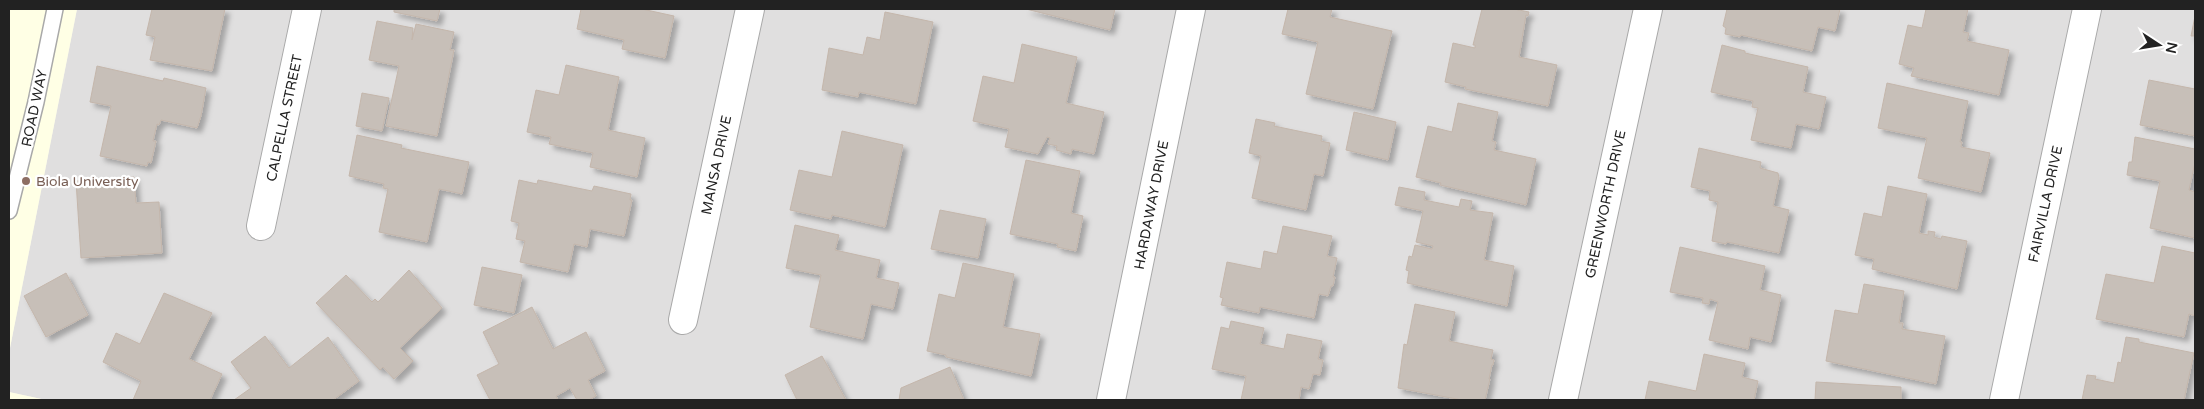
<svg xmlns="http://www.w3.org/2000/svg" width="2204" height="409" viewBox="0 0 2204 409" font-family="'Varela Round',sans-serif">
	<defs>
		<filter id="shadow"><feDropShadow dx="4.5" dy="4.5" stdDeviation="2.5" flood-color="#0004"/></filter>
	</defs>
	<rect width="100%" height="100%" fill="#f2efe9"/>
	<!-- residential -->
	<path fill="#e0dfdf" d="M77,9H2195V400H46L9,392V353Z"/>
	<!-- education -->
	<g fill="#ffffe5">
		<path d="M9,9H77L9,353Z"/>
		<path d="M9,392L46,400H9Z"/>
	</g>
	<!-- building -->
	<g fill="#c7bfb8" stroke="#c4b6ab" filter="url(#shadow)">
		<path d="M152,9H225L212,71L150,60L155,37L146,35Z"/>
		<path d="M394,9H440L437,21L394,12Z"/>
		<path d="M581,9H642L674,16L665,58L622,49L624,40L577,29Z"/>
		<path d="M1026,9H1115L1110,30Z"/>
		<path d="M1288,9H1332L1330,17L1392,31L1373,109L1306,94L1318,42L1282,34Z"/>
		<path d="M1482,9H1514L1529,12L1528,16L1526,15L1519,57L1557,65L1548,106L1465,89L1466,87L1445,82L1453,43L1475,48V45H1473Z"/>
		<path d="M1727,9H1840L1835,31L1818,27L1812,51L1741,35L1740,37L1725,34L1726,28L1723,26Z"/>
		<path d="M1926,9H1968L1963,32L1969,33L1967,41L2009,50L1999,95L1911,76L1914,68L1899,64L1908,25L1922,28Z"/>
		<path d="M885,12L933,22L916,104L859,92L858,97L822,90L829,48L863,55L867,37L880,40Z"/>
		<path d="M2195,16V36H2191Z"/>
		<path d="M377,21L413,28L412,40L416,24L454,32L450,50H454L437,136L386,126L399,66L369,60Z"/>
		<path d="M1022,44L1077,57L1066,103L1104,112L1094,154L1072,149L1071,154L1056,150L1057,146L1048,144L1050,138L1047,137L1038,154L1005,147L1009,129L973,121L983,76L1014,83Z"/>
		<path d="M1722,45L1745,51V53L1808,67L1803,92L1826,97L1819,129L1796,124L1791,148L1751,140L1758,108L1752,107L1753,101L1711,92Z"/>
		<path d="M566,65L619,77L608,130L645,138L637,177L590,167L593,153L549,144L551,137L527,132L536,90L559,95Z"/>
		<path d="M97,66L163,81L164,78L206,88L201,116L197,128L161,120L159,125L157,124L153,141H156L151,163L148,162L147,166L100,156L111,106L90,102Z"/>
		<path d="M2149,80L2195,89V136L2140,125Z"/>
		<path d="M1887,83L1968,101L1960,142H1962L1961,147L1990,153L1981,192L1918,178L1927,138L1878,128Z"/>
		<path d="M362,93L389,98L382,131L356,126Z"/>
		<path d="M1458,103L1498,112L1492,141L1496,142L1494,150L1536,159L1526,205L1440,185L1441,183L1416,177L1428,126L1452,132Z"/>
		<path d="M1354,112L1396,122L1388,160L1346,150Z"/>
		<path d="M1256,119L1275,123L1274,126L1322,136L1321,141L1330,143L1323,176L1314,174L1306,210L1252,198L1261,156L1249,153Z"/>
		<path d="M842,131L903,145L885,227L832,215L831,219L790,210L799,170L832,177Z"/>
		<path d="M357,135L402,145L401,148L469,162L462,194L439,189L427,242L379,232L388,189L383,188L384,184L349,176Z"/>
		<path d="M2135,137L2195,149V163L2189,190L2195,192V238L2150,228L2160,181L2127,175L2129,162H2132Z"/>
		<path d="M1699,148L1761,162L1760,168L1778,173L1779,178L1773,206L1789,210L1779,253L1727,242L1726,244L1712,241L1718,202L1709,200L1710,191L1691,187Z"/>
		<path d="M1026,160L1080,171L1071,213L1083,216L1076,251L1057,247L1058,244L1010,234Z"/>
		<path d="M134,177L136,203L159,202L162,253L81,258L76,181Z"/>
		<path d="M519,180L537,184L538,180L592,191L594,186L631,194L630,200H632L624,236L590,229L587,247L574,244L568,272L520,262L525,241L516,239L519,223L511,221Z"/>
		<path d="M1888,186L1927,194L1919,233L1928,235V231L1935,232L1934,237L1941,239L1942,236L1967,241L1957,289L1872,269L1874,259L1855,255L1864,213L1882,217Z"/>
		<path d="M1399,187L1425,192L1424,200L1459,207L1461,199L1472,201L1470,210L1493,213L1484,260L1514,266L1507,306L1407,283L1409,271L1406,270L1409,256L1412,257L1415,245L1432,249L1433,246L1416,242L1423,211L1395,205Z"/>
		<path d="M940,210L986,219L978,258L931,249Z"/>
		<path d="M795,225L839,235L835,250L880,260L876,278L899,283L893,309L871,304L863,339L810,327L821,275L786,268Z"/>
		<path d="M1283,226L1332,236L1327,256L1337,258L1333,277H1335L1333,286H1331L1328,296L1319,294L1314,318L1260,307L1259,313L1221,305L1223,298L1220,297L1227,262L1261,269L1264,251L1277,254Z"/>
		<path d="M2162,246L2195,253V316L2189,314L2184,337L2096,319L2106,274L2154,283Z"/>
		<path d="M1680,247L1765,266L1760,290L1781,295L1771,342L1750,337L1748,349L1709,340L1718,302L1710,299L1709,304L1702,303L1703,298L1670,292Z"/>
		<path d="M963,263L1014,274L1003,327L1040,334L1031,376L946,357V355L927,351L939,294L955,298Z"/>
		<path d="M482,267L522,275L514,313L474,305Z"/>
		<path d="M409,270L442,308L400,348L413,361L394,379L383,367L380,370L316,303L346,275L372,302L375,299L378,302Z"/>
		<path d="M66,273L88,315L46,337L24,296Z"/>
		<path d="M1864,284L1904,291L1899,323H1903L1902,329L1945,336L1936,384L1826,361L1835,310L1858,314Z"/>
		<path d="M164,293L212,313L189,359L222,374L210,400H133L141,381L103,362L116,333L140,344Z"/>
		<path d="M1415,304L1455,312L1449,341L1493,350L1491,359L1494,360L1493,365H1492L1489,379H1490L1485,400H1462L1398,388L1404,344L1407,345Z"/>
		<path d="M532,307L553,349L586,332L605,371L588,380L596,396L589,400H577L570,388L556,396L558,400H490L477,375L499,364L483,332Z"/>
		<path d="M1231,321L1264,328L1260,344L1284,349L1287,334L1322,341L1318,359L1323,360L1320,375L1313,374L1309,389L1301,387L1299,400H1241L1246,376L1212,369L1221,327L1229,329Z"/>
		<path d="M265,336L289,368L328,337L359,381L333,400H234L251,388L231,362Z"/>
		<path d="M2126,337L2139,339V342L2194,353L2184,400H2082L2087,375L2096,376L2095,379L2114,383L2118,362L2121,363Z"/>
		<path d="M1704,354L1745,363L1742,377L1758,381L1754,400H1645L1649,381L1696,391Z"/>
		<path d="M822,356L846,400H797L785,375Z"/>
		<path d="M950,367L964,400H899L901,388Z"/>
		<path d="M1816,382L1901,387V400H1815Z"/>
	</g>
	<g fill="none" stroke-linecap="round" stroke-linejoin="round">
		<defs>
			<path id="service" d="M9,211L36,102L55,9"/>
			<g id="minor">
				<path d="M261,226L307,9"/>
				<path d="M683,320L750,9"/>
				<path d="M1111,400L1191,9"/>
				<path d="M1563,400L1648,9"/>
				<path d="M2004,400L2087,9"/>
			</g>
		</defs>
		<!-- service casing -->
		<use href="#service" stroke="#a9a9a9" stroke-width="18"/>
		<!-- minor casing -->
		<use href="#minor" stroke="#a9a9a9" stroke-width="30"/>
		<!-- service -->
		<use href="#service" stroke="#fff" stroke-width="15"/>
		<!-- minor -->
		<use href="#minor" stroke="#fff" stroke-width="28"/>
	</g>
	<!-- markers -->
	<circle fill="#8d6e63" stroke="#fff" stroke-width="2" cx="26" cy="181" r="5"/>
	<g text-anchor="middle" stroke-width="4.5" stroke-linejoin="round" paint-order="stroke">
		<!-- street labels -->
		<g font-size="14" fill="#222" stroke="#fff">
			<text transform="translate(34 108) rotate(-78)" y="5">ROAD WAY</text>
			<text transform="translate(284 118) rotate(-78)" y="5">CALPELLA STREET</text>
			<text transform="translate(716 165) rotate(-78)" y="5">MANSA DRIVE</text>
			<text transform="translate(1605 204) rotate(-78)" y="5">GREENWORTH DRIVE</text>
			<text transform="translate(2045 204) rotate(-78)" y="5">FAIRVILLA DRIVE</text>
			<text transform="translate(1151 205) rotate(-79)" y="5">HARDAWAY DRIVE</text>
		</g>
		<!-- education labels -->
		<g font-size="14" fill="#785e54" stroke="#fff" text-anchor="start">
			<text x="36" y="186">Biola University</text>
		</g>
	</g>
	<!-- border -->
	<rect width="2204" height="409" fill="none" stroke="#222222" stroke-width="20"/>
	<!-- north arrow -->
	<g transform="translate(2159 45) rotate(102)" stroke="#ffffff" stroke-width="4" paint-order="stroke">
	<path d="M0-4L9 19L0 12L-9 19Z" fill="#222222"/>
	<text y="-8" font-size="14" font-weight="bold" text-anchor="middle" fill="#222222">N</text>
	</g>
</svg>
